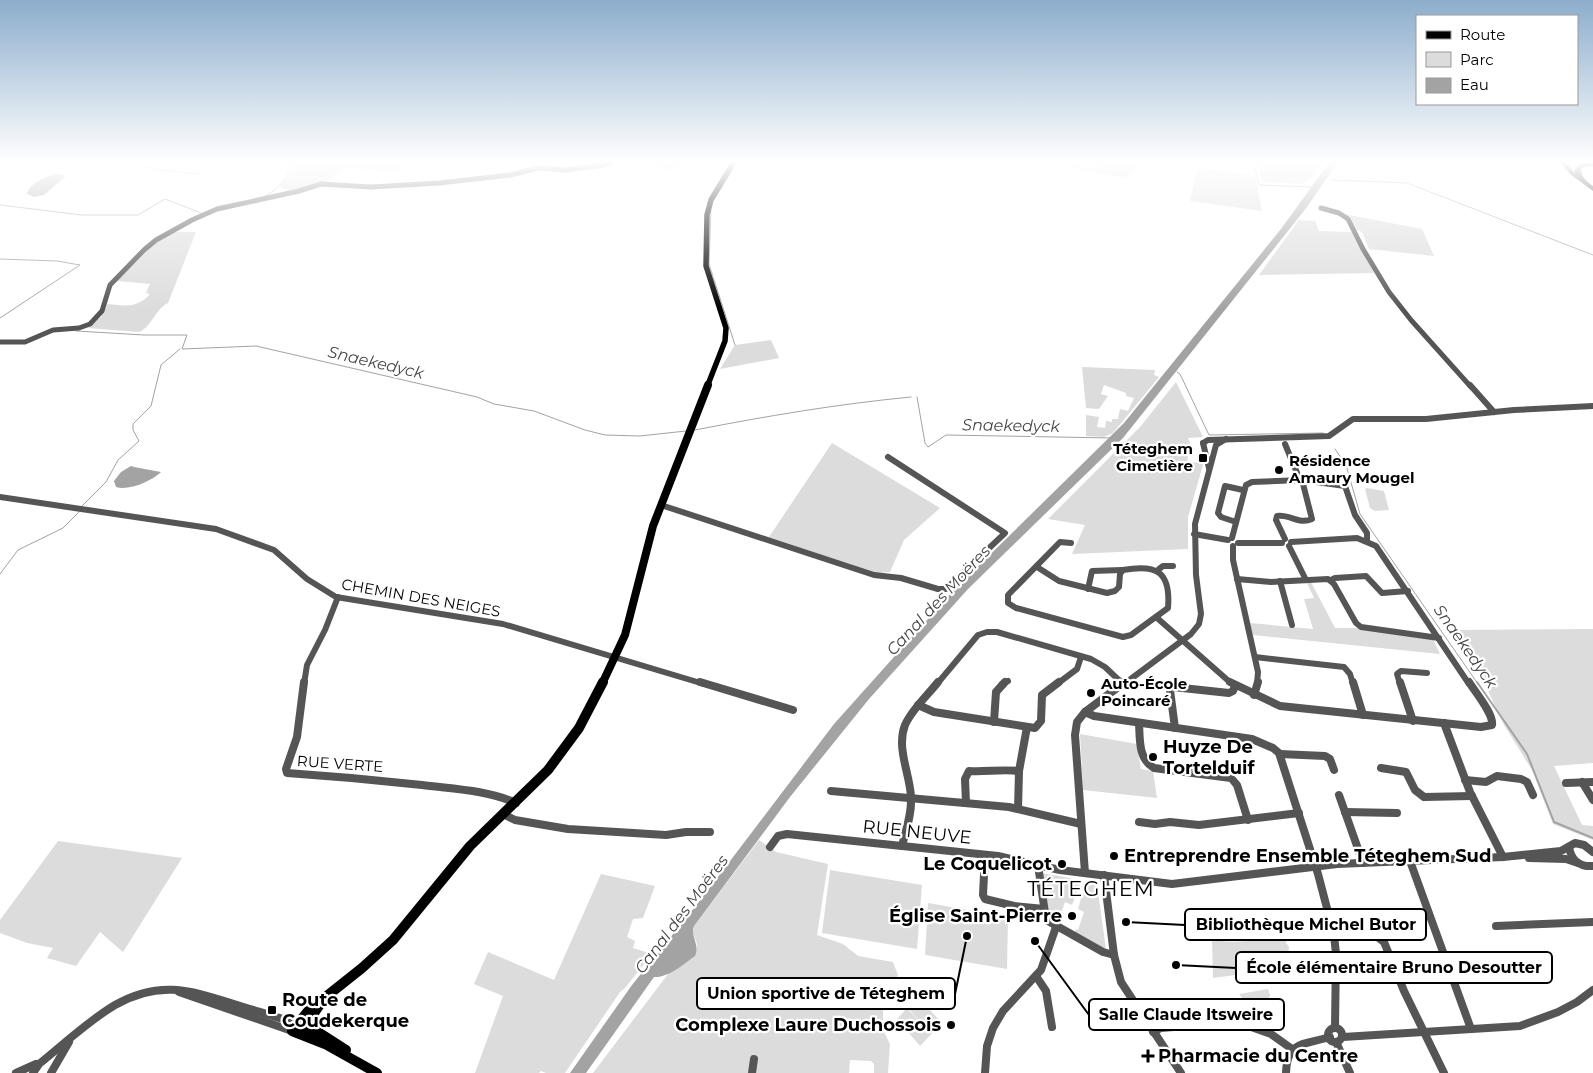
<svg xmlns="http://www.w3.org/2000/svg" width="1593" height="1073" viewBox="0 0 1593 1073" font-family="Montserrat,sans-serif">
	<rect width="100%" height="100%" fill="#fff"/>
	<!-- green -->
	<g fill="#dcdcdc">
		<path d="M295,160H407L401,172L344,168L326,182L296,191L279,188L292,171Z"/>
		<path d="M638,160H679L682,163L673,171Z"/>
		<path d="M1083,160H1139L1142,162L1125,178L1060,166L1072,165L1098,168L1099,165Z"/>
		<path d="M1256,160H1324L1310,179L1302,184L1263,182Z"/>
		<path d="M1197,168L1255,176L1262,211L1190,201Z"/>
		<path d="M1344,214L1422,229L1434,256L1369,249L1362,232L1355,229Z"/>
		<path d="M1299,220L1315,221L1319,231L1352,232L1374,273L1259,275Z"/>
		<path d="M174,232H196L168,303C155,309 152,327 139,332L88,328L101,317L108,304C125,306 138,308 150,294L146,293L150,284L117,281L155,243Z"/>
		<path d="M771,340L779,358L720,369L735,345Z"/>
		<path d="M1082,367L1155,370L1154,375L1159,377L1113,433L1104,437L1086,436V415L1099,417L1097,427L1105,428L1106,421L1112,422V419H1118L1120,409L1128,411L1134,398L1126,396V393L1104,385L1101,394L1108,396L1099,409L1086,408Z"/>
		<path d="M1176,382L1203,437L1188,438L1190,443L1187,462L1202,463L1203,465L1188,517V549L1072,554L1085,525L1048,519L1140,427Z"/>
		<path d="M832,443L940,508L904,540L890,572L875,573L769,537Z"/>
		<path d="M1367,488L1384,491L1389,510L1375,511L1370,508L1365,489Z"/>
		<path d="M1311,582L1335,628H1358L1433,639L1440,654L1253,635L1250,623L1313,629L1304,599L1314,598L1307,583Z"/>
		<path d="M1593,629V763L1554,766L1582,825L1593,826V840L1553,824L1532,770L1504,725L1481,676L1450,630Z"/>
		<path d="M1080,734L1137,744L1141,769L1153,771L1157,798L1083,790Z"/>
		<path d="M759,840L776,852L828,864L817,935L843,944L858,956L893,962L898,975L886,1009H883V1030L890,1044L888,1073H874V1064L871,1061L850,1060L849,1073H593L668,974L695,956L697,944L693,933L694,926Z"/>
		<path d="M58,841L182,858L123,952L100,932L76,966L47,958L53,948L27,943L0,933V920Z"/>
		<path d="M830,870L922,885L917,949L822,933Z"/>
		<path d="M1042,873L1081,880L1072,905L1065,902L1059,920L1061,921L1060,925L1050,920Z"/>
		<path d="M601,874L655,886L643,918L633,919L627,937L635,941L633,948L652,954L625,988L620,992L565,1073H546L541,1071L539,1073H475L503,996L474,984L488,952L554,980Z"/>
		<path d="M1086,881L1097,885L1106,949L1074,933L1076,929L1078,930L1084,912L1078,909Z"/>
		<path d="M928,903L1008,917L1007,969L925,955Z"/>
		<path d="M1287,931L1286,943L1289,947L1287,968L1213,978L1212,940C1237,944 1263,941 1287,931Z"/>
		<path d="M1268,989L1270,995L1267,1003L1257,1007L1246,1003L1239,994Z"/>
		<path d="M918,997L942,1023L920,1046L897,1019L907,1008L926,1029L908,1008Z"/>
	</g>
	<!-- water -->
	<g fill="#a3a3a3">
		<path d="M1331,160H1339L1307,207L1123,438L968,589L869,699L790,797L694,926C690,936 700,944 695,956C684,964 668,978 654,977L586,1073H570L632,985L702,898L834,724L953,591L1124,423L1281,229Z"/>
		<path d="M58,174L66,176L44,195L34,197L27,194C28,184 47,175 58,174Z"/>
		<path d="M131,466L134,467L161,472C152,481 129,491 116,487L114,481L121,472Z"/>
	</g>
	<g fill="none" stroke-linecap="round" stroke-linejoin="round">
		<!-- stream-far1 -->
		<g stroke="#a3a3a3" stroke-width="1">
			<path d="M58,160L94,163L127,162L158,170L201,174"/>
			<path d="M1253,160L1259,185L1312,187"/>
			<path d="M1332,180L1407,183L1593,255"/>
			<path d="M721,189L738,160"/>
			<path d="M265,196C280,189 289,176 294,160"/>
			<path d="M0,205L82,215H138L165,199L201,213"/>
			<path d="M711,211L709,264L735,345"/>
			<path d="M0,259L57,261L80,265L0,318"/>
			<path d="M76,331L144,335H187L182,349L256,346L477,397L494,404L534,411L585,430L605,435L640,436L686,431"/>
			<path d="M1177,372L1180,374L1209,435L1323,433"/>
			<path d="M917,397L925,443L928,447L946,435L1112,438"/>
			<path d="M695,430C767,416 838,404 911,397"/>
			<path d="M1335,449L1346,465L1360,514L1478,684"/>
			<path d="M82,506L106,482L118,460L139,441L133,430V424L151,406L161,365L180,349"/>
			<path d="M0,574L18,550L63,528L79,512"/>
		</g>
		<!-- stream -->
		<path stroke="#a3a3a3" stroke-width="2" d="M1477,682L1527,754L1554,822L1593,838"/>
		<!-- minor-far2 -->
		<g stroke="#555" stroke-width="5">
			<path d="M1321,208L1339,213L1348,219L1363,249L1389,292L1411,320L1471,387"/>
			<path d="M0,342H25L53,330L79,328L90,324L102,311L110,285L144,250L156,240L192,220L217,209L299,191L321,184L371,187L439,183L510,175L539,168L565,170L604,165L617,160"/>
		</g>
		<!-- minor-far1 -->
		<g stroke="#555" stroke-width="6">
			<path d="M1470,385L1494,412"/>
			<path d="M1203,443L1208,440L1329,436L1353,419H1426L1514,410L1593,406"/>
			<path d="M1203,443L1209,468"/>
			<path d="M1285,444L1300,480"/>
			<path d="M0,497L216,529L274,550L307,579L336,597L503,624L704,684"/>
			<path d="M661,505L874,575L901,578L938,589H946L1005,533L888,457"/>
			<path d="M1236,522L1221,517L1218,513L1225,486L1243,490"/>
			<path d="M1194,534L1228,540"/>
			<path d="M1232,538L1246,485L1252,482L1302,480L1345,486L1355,515L1367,533V540"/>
			<path d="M1285,539L1276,520L1277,516C1290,514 1299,525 1312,519L1302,480"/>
			<path d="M1291,542L1357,538L1376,546L1469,684"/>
			<path d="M1238,543H1282"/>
			<path d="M1233,546V560L1258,672L1257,684"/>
			<path d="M1289,546L1306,580"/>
			<path d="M1037,567L1059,581L1107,593L1115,591L1119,587L1120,574L1123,570C1156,564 1171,571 1168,608L1131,635L1123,637L1016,608L1008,603V595L1060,542L1071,543"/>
			<path d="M1159,569L1163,566H1173"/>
			<path d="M1237,579L1271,582L1328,579L1334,584L1356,623L1361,627L1439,638"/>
			<path d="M1331,580L1335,578L1366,576L1382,593L1408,591"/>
			<path d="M1280,581L1292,625"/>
			<path d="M1088,589L1092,571L1122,570"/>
			<path d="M1156,617L1232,684"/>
			<path d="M1255,657L1344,667L1350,674L1353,684"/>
			<path d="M304,684L307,665L325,630L338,597"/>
			<path d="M937,684L978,635L987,632H997L1091,659L1105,667L1123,684"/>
			<path d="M1002,684L1008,681"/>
			<path d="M1057,684L1077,669L1081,657"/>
			<path d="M1124,684L1191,634L1199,624L1201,614L1196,575L1195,524L1216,445L1226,439"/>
			<path d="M1400,684L1397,674L1401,671L1427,673"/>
		</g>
		<!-- minor -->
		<g stroke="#555" stroke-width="8">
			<path d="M304,682L297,737L286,769L287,773C332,776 377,780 422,785C453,789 487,790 516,803"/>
			<path d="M700,682L793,710"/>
			<path d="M1121,682L1123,684"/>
			<path d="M1230,682L1280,706L1481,727L1492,725C1494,714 1475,692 1469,682"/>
			<path d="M1353,682L1363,715"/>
			<path d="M1400,682L1413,721"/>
			<path d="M1254,695L1258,682"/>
			<path d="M918,705L934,712L1035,728L1041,721L1042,695L1059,682"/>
			<path d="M1085,712L1094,716L1252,739L1273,748L1279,753L1318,874L1334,935L1336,954L1335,1027"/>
			<path d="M994,722L996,692L1005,682"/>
			<path d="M1139,723C1140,739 1138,759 1154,768L1231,778L1237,785L1248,820"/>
			<path d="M1444,723L1470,792L1503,857"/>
			<path d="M1175,728L1170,690L1173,687L1229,693L1233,691L1235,686"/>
			<path d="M1280,754L1325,756L1330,759L1334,770"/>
			<path d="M1381,768L1406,772L1415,790L1424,797L1472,796"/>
			<path d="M1465,780L1486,782L1497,776L1521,779L1527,782L1533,795"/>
			<path d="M1582,782L1593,800"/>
			<path d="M1566,783L1593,782"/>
			<path d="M831,791L1009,807L1081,824"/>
			<path d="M1339,795L1363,863"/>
			<path d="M966,803L965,779L969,771C986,772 1002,769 1019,771"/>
			<path d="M1018,809L1019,771L1027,727"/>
			<path d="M1345,812L1397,813"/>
			<path d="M503,814L515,820L568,829L666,835L686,832H710"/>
			<path d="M1139,822L1155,824L1170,822L1199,825L1299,813"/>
			<path d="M902,846C906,830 912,814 911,797C910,774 896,748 905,725C912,709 928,695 938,682"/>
			<path d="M770,847L778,836L787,834L998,856L1060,870L1172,884L1337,864L1503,857L1561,851L1575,843L1584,845L1593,852"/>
			<path d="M1569,847C1571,860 1580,867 1593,866"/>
			<path d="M985,855L983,895L985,899L1014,906L1044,909"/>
			<path d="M1529,858L1566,859L1578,863"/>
			<path d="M1410,861L1471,1029"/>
			<path d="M1038,865L1045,913L1048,921L1103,952L1114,955"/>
			<path d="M1085,873L1075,735L1077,722L1085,712L1125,682"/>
			<path d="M1104,875L1114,955L1121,982L1181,1073"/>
			<path d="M1496,926L1593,922"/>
			<path d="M1332,927L1370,931L1384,942L1404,991L1444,1073"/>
			<path d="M1036,976L1046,991L1052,1027"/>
			<path d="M179,992L292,1031"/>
			<circle cx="1335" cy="1035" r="7"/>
			<path d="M1153,1032L1161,1028L1237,1022L1271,1034L1292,1049"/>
			<path d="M1343,1037L1520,1026L1558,1012L1577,1002L1593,990"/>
			<path d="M1336,1042L1350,1073"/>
			<path d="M16,1073L36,1064"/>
			<path d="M33,1073L39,1064C64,1044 88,1021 115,1005C159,980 189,990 234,1004C254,1010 275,1017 296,1023"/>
			<path d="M51,1073L69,1042"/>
			<path d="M752,1073L754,1059"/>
			<path d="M985,1073L987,1046L993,1028L1003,1011L1041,970L1056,927"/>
			<path d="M1286,1073C1287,1040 1304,1045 1330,1037"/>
		</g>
		<!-- major-far2 -->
		<path stroke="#000" stroke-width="5.5" d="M707,387L725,341L726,328L706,266L707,215L711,200L735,160"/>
		<!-- major-far1 -->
		<path stroke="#000" stroke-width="8" d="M602,684L625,635L653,526L708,385"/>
		<!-- major -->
		<g stroke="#000" stroke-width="10">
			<path d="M296,1023L318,1032L346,1050"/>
			<path d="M303,1029L319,1006"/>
			<path d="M377,1073L325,1044L292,1031L308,1011L362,968L393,940L470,846L548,770L579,728L603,682"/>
		</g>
		<!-- highway -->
		<path fill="#000" fill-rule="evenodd" d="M1558,160H1564L1575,173V169L1580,164L1593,162V166L1584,167L1581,169C1581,177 1587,182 1593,186V191L1570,174Z"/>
	</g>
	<!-- sky -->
	<linearGradient id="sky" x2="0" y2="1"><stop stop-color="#8cadcc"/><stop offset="0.52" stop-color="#fff"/><stop offset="1" stop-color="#fff" stop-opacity="0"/></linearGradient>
	<rect width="1593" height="310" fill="url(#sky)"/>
	<!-- markers -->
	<g fill="#000" stroke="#fff" stroke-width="2">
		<rect x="1198" y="453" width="10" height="10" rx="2.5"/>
		<circle cx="1279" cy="470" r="5"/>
		<circle cx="1091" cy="693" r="5"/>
		<circle cx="1153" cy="757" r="5"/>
		<circle cx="1114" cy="856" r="5"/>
		<circle cx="1062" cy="864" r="5"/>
		<circle cx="1072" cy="916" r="5"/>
		<rect x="267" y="1005" width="10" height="10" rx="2.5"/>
		<circle cx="951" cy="1025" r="5"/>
		<path d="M1145.5 1048.5h5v5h5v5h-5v5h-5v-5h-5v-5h5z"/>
	</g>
	<g text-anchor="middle" stroke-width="4.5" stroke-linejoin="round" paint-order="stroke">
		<!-- poi labels -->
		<g font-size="15" font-weight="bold" fill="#000" stroke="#fff" text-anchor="start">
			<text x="1193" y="454" text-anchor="end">Téteghem<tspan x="1193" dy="17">Cimetière</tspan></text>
			<text x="1289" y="466">Résidence<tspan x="1289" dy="17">Amaury Mougel</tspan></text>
			<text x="1101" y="689">Auto-École<tspan x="1101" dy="17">Poincaré</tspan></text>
		</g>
		<!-- street labels -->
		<g font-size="15" fill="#000" stroke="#fff">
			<text transform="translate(421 598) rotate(10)" y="5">CHEMIN DES NEIGES</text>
			<text transform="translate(340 764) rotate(4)" y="5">RUE VERTE</text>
		</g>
		<!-- water labels -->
		<g font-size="16" font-style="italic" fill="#444" stroke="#fff">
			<text transform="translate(376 362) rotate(13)" y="6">Snaekedyck</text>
			<text transform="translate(1011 425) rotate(1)" y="6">Snaekedyck</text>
			<text transform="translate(938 600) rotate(-47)" y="6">Canal des Moëres</text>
			<text transform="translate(1466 646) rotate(55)" y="6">Snaekedyck</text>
			<text transform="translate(681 914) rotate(-53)" y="6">Canal des Moëres</text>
		</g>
		<!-- near-poi labels -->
		<g font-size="18" font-weight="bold" fill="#000" stroke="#fff" text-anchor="start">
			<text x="1163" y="753">Huyze De<tspan x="1163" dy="21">Tortelduif</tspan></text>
			<text x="1124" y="862">Entreprendre Ensemble Téteghem Sud</text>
			<text x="1052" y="870" text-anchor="end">Le Coquelicot</text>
			<text x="1062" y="922" text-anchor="end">Église Saint-Pierre</text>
			<text x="282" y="1006">Route de<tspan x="282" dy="21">Coudekerque</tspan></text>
			<text x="941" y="1031" text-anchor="end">Complexe Laure Duchossois</text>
			<text x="1158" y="1062">Pharmacie du Centre</text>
		</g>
		<!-- near-street labels -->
		<g font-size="18" fill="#000" stroke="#fff">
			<text transform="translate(917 832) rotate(6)" y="6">RUE NEUVE</text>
		</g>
		<!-- near-quarter labels -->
		<g font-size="21" letter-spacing="1" fill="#000" stroke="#fff">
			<text x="1091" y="896">TÉTEGHEM</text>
		</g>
	</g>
	<!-- callouts -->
	<path fill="none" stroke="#000" stroke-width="2" d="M1126 922L1185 925M1176 965L1236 968M967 936L955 994M1035 941L1089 1015"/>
	<g fill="#000" stroke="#fff" stroke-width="2">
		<circle cx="1126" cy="922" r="5"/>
		<circle cx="1176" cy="965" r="5"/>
		<circle cx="967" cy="936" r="5"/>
		<circle cx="1035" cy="941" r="5"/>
	</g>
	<g fill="#fff" stroke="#000" stroke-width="2">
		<rect x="1185" y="909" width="241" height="31" rx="5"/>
		<rect x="1236" y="952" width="316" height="31" rx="5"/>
		<rect x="697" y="978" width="258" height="31" rx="5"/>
		<rect x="1089" y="999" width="195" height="31" rx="5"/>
	</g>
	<g font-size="16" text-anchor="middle" font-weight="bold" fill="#000">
		<text x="1306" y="930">Bibliothèque Michel Butor</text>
		<text x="1394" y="973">École élémentaire Bruno Desoutter</text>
		<text x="826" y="999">Union sportive de Téteghem</text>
		<text x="1186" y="1020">Salle Claude Itsweire</text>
	</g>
	<!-- legend -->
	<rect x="1416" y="15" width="162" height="90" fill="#ffffff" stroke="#999999"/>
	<rect x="1426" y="31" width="25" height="8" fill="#000000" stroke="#999999"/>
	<text x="1460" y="40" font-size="15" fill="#000000">Route</text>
	<rect x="1426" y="52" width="25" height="15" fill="#dcdcdc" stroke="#999999"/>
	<text x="1460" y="65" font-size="15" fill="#000000">Parc</text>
	<rect x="1426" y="78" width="25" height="15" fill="#a3a3a3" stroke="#999999"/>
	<text x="1460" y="90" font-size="15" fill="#000000">Eau</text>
</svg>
